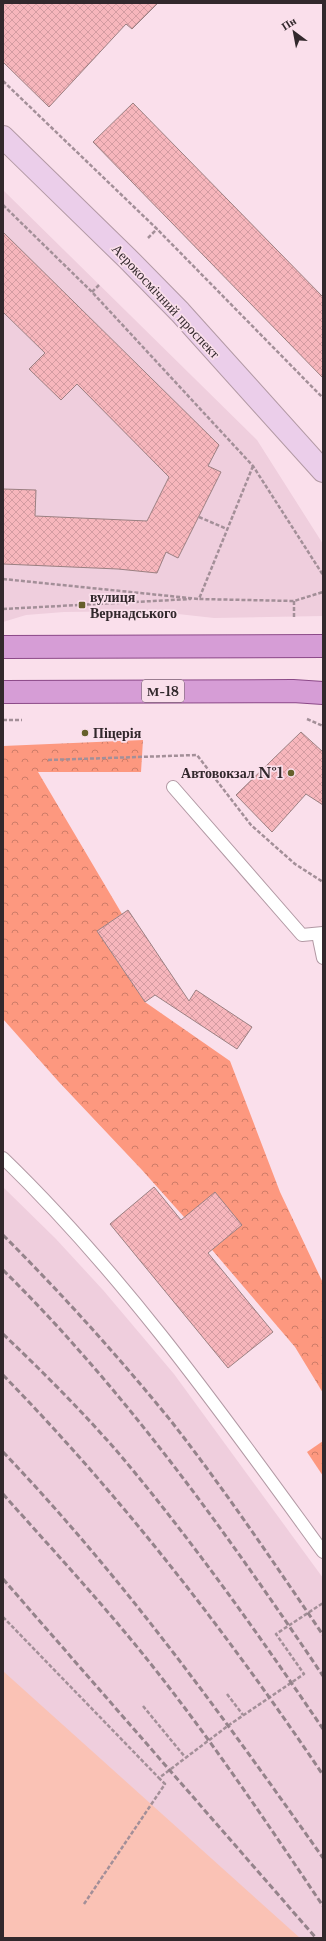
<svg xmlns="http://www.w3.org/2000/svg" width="326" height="1941" viewBox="0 0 326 1941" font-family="'Libre Baskerville',serif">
	<defs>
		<pattern id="forest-crowns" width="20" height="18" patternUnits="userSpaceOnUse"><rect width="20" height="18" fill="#fd987f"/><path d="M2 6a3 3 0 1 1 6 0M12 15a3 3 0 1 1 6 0" fill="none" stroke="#cd7c68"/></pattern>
		<pattern id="building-cross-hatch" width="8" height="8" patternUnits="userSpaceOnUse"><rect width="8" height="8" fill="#f7b6bc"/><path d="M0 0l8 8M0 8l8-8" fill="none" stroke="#d49ca2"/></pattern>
	</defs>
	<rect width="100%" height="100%" fill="#fadfeb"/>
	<!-- built -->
	<g fill="#efcedd">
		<path d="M3,190L257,440L323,544V616L214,618L151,611L64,612L26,615L3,622Z"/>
		<path d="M3,1187L56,1239L103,1290L174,1374L323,1578V1938H3Z"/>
	</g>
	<!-- green -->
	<path fill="#fac2b5" d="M3,1671L300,1938H3Z"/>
	<!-- forest -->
	<g fill="url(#forest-crowns)">
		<path d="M143,740L141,772H38L122,914L97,931L145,1002L230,1061L280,1192L323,1283V1393L295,1347L184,1217L142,1170L58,1081L3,1019V746Z"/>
		<path d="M323,1441V1476L307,1452Z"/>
	</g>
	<!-- building -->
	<g fill="url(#building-cross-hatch)" stroke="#9b8082">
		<path d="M3,3H158L132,29L126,24L49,107L3,62Z"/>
		<path d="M133,103L323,297V378L93,142Z"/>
		<path d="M3,232L219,445L208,466L221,472L178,558L166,552L157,573L118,569L3,564V489L36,490L35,516L147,521L169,477L77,384L61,400L29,369L45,353L3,312Z"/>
		<path d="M301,732L323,752V805L306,794L272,832L236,795Z"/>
		<path d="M128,910L189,1001L196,990L252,1027L237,1049L155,995L145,1002L97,931Z"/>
		<path d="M154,1187L181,1220L215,1192L242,1225L208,1253L273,1332L228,1368L110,1224Z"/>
	</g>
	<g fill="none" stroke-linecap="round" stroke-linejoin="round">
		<defs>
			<g id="service">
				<path d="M173,787L302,935L323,933"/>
				<path d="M318,934L323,958"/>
				<path d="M3,1158C125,1276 224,1416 323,1552"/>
			</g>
			<path id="secondary" d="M3,137L127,258L180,312L323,471"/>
			<g id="primary">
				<path d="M3,647L323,646"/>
				<path d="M3,692L293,691L323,693"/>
			</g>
		</defs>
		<!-- service casing -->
		<use href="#service" stroke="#b299a4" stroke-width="14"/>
		<!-- secondary casing -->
		<use href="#secondary" stroke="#b299a4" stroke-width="24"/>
		<!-- primary casing -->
		<use href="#primary" stroke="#8b4988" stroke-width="24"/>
		<!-- path -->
		<g stroke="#a38f98" stroke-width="2.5" stroke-dasharray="4 2" stroke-linecap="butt">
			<path d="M3,81L157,229L323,398"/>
			<path d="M3,205L92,292L253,466L323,575"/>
			<path d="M148,238L157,229"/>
			<path d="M92,292L99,285"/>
			<path d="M253,466L199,599L294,601L323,592"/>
			<path d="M199,517L227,529"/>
			<path d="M3,579L199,599"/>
			<path d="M294,601V617"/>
			<path d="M3,609L191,599"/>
			<path d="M307,719L323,726"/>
			<path d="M3,720H22"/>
			<path d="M48,760L197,755L251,825L295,864L323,882"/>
			<path d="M3,1617L159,1778"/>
			<path d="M227,1694L243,1715"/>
			<path d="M143,1706L185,1757"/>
			<path d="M84,1904L165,1784L159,1778L229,1725L304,1674L276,1634L323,1603"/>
		</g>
		<!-- service -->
		<use href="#service" stroke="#fff" stroke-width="12"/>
		<!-- secondary -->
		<use href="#secondary" stroke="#ebceea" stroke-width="22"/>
		<!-- primary -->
		<use href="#primary" stroke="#d69dd6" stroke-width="22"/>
		<!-- rail -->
		<g stroke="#95838b" stroke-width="3" stroke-dasharray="6 3" stroke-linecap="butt">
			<path d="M3,1235C62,1294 118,1356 171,1421C225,1490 274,1563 323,1635"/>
			<path d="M3,1270C125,1390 228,1535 323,1676"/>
			<path d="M3,1334C44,1373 84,1413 121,1456C194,1543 259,1635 323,1729"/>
			<path d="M3,1375C122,1497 228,1634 323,1775"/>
			<path d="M3,1452C122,1576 224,1718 323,1858"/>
			<path d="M3,1494C59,1557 117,1619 168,1686C223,1757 273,1832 323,1906"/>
			<path d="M3,1579L316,1938"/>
		</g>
	</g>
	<!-- markers -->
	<g fill="#665f2b" stroke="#fadfeb" stroke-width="1.5">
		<rect x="78" y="601" width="8" height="8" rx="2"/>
		<circle cx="85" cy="733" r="4"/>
		<circle cx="291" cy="773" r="4"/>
	</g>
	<g text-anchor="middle" stroke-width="3.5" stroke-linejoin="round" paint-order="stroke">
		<!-- shield labels -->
		<rect fill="#fadfeb" stroke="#6e5f65" stroke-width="1" x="142" y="680" width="42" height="22" rx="3"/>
		<g font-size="13" font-weight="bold" fill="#32282c">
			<text x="163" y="696">М-18</text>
		</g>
		<!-- street labels -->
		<g font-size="14" fill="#32282c" stroke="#fadfeb">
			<text transform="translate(166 301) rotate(47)" y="5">Аерокосмічний проспект</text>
		</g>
		<!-- poi labels -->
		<g font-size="14" font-weight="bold" fill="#32282c" stroke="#fadfeb" text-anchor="start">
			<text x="90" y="602">вулиця<tspan x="90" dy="16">Вернадського</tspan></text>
			<text x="93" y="738">Піцерія</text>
			<text x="283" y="778" text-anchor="end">Автовокзал №1</text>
		</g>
	</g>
	<!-- border -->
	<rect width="326" height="1941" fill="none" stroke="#32282c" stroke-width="8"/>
	<!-- north arrow -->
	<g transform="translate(294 32) rotate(328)" stroke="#fadfeb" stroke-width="3" paint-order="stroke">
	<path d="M0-3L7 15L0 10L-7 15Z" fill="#32282c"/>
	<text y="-6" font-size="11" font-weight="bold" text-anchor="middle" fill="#32282c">Пн</text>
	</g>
</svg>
